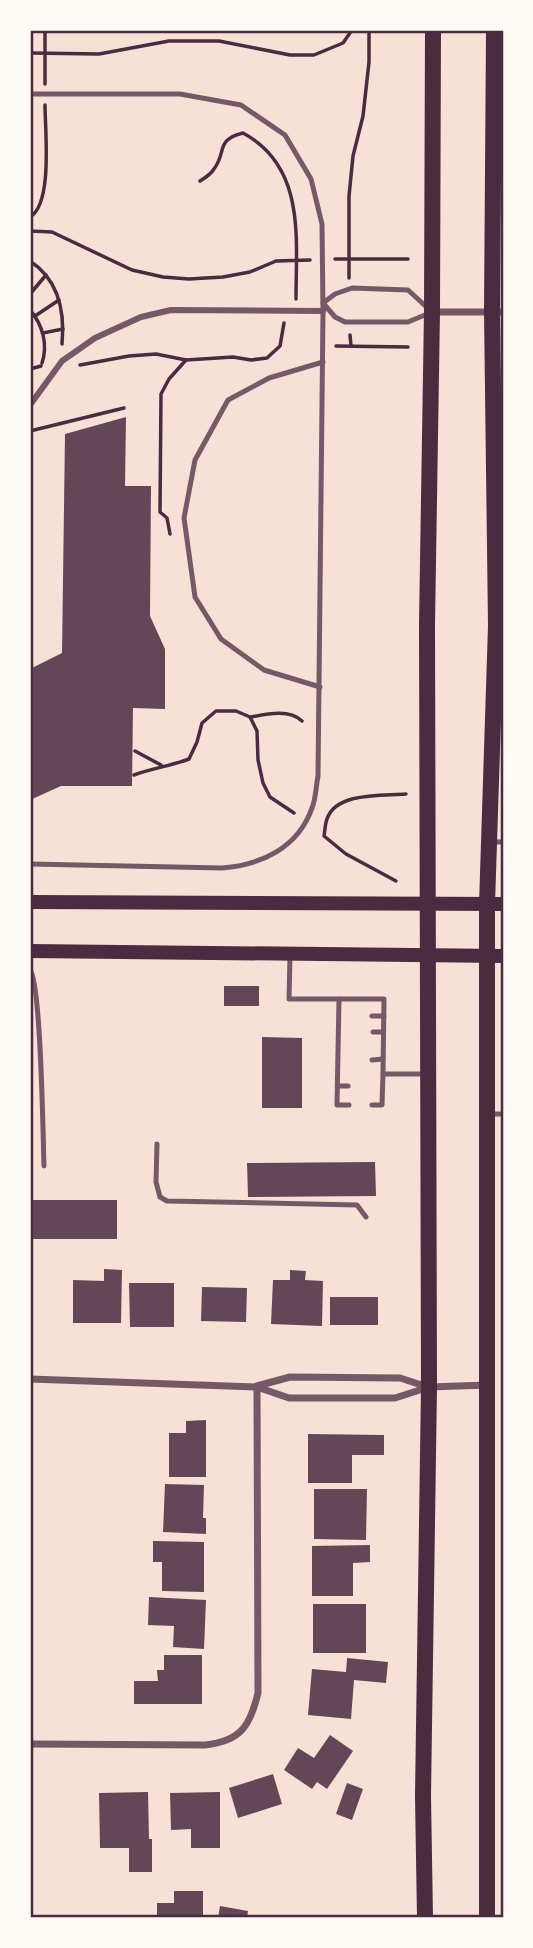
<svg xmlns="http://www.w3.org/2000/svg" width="533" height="1948" viewBox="0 0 533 1948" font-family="'Times New Roman',serif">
	<rect width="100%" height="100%" fill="#f7e1d7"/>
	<!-- building -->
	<g fill="#644757">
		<path d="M126,417L125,486H151L150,616L165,649V709L133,708L132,786H61L30,800V669L62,653L65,434Z"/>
		<rect x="224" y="986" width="35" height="20"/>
		<path d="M262,1037L302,1038V1108H262Z"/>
		<path d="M375,1162L376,1196L248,1197L247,1163Z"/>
		<rect x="30" y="1200" width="87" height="39"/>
		<path d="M104,1269L122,1270L121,1323H73V1280L104,1281Z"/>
		<path d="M290,1270L306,1271L305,1280L323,1281L322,1326L271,1324L273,1280H290Z"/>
		<path d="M129,1283H174V1327H130Z"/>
		<path d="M202,1287L247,1288L246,1322L201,1321Z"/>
		<rect x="330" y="1297" width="48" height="28"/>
		<path d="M206,1420V1477H169V1433H186V1421Z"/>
		<path d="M308,1434L384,1435V1455H352V1483H308Z"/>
		<path d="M165,1484L204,1485L203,1518H206V1534L163,1532Z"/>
		<path d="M314,1489H367L366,1540L314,1539Z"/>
		<path d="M153,1541L204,1542V1592L162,1591V1562H153Z"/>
		<path d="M370,1545V1562L353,1563V1596H312V1546Z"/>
		<path d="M149,1597L206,1600L204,1649L173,1647L174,1626L148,1625Z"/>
		<rect x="313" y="1604" width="53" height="49"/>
		<path d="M164,1655H202V1704H134V1681H158L157,1670H164Z"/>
		<path d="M347,1658L388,1662L386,1683L354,1680L351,1719L308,1715L312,1669L346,1672Z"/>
		<path d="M330,1735L353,1751L327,1789L317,1782L312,1789L284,1770L298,1748L314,1758Z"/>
		<path d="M273,1774L282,1804L238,1818L229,1788Z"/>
		<path d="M347,1783L363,1789L352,1820L336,1814Z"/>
		<path d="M148,1792L149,1839H152V1872H129V1848H100L99,1793Z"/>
		<path d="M220,1792V1848H191V1829L171,1830L170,1793Z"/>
		<path d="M174,1891H203V1918H157V1903H174Z"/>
		<path d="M220,1906L248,1911L247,1918H218Z"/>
	</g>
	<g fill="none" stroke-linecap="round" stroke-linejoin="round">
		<!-- path -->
		<g stroke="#4a2c40" stroke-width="3.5">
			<path d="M45,30V84"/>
			<path d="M30,53L99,54L169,41H219L290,55H314L343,43L352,30"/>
			<path d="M200,181C205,178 211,174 214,169C227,152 215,140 243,133C306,167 296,239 296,299"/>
			<path d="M30,217C53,204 45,130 45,105"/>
			<path d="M30,231L52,232L132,270L163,277L189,279L223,277L250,272L276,261L310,260"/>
			<path d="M335,259H408"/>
			<path d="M30,261C59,280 65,312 62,344"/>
			<path d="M349,278V196L353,156L363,116L369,62V30"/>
			<path d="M30,294L46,275"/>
			<path d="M30,310C43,325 48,345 42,363"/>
			<path d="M35,316L59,300"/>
			<path d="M43,333L63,329"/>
			<path d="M350,335L351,346"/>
			<path d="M336,346L408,347"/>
			<path d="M80,365L129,356L156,354L186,360L233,357L251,360L267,358L280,346L284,323"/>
			<path d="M30,369L41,366"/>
			<path d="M30,431L124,408"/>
			<path d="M170,534L167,518L160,512L161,394L169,379L186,360"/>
			<path d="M251,717C267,714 289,709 302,721"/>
			<path d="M135,751L161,765"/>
			<path d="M134,775C153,768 171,766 189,759L197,742L202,723L216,711H236L250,717L257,731L258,760L263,783L270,797L294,813"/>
			<path d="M396,881L346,854L324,836C325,831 325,824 327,819C336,792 382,796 406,794"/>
		</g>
		<!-- service -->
		<g stroke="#755966" stroke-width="5">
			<path d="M30,94H180L241,105L285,135L311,179L322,224L323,311L318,776C316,786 316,798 312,808C298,848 261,865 222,868L30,864"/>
			<path d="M352,288L408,290L432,312L408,322H345L335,317L323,303L335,294Z"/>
			<path d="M320,687L264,670L221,639L195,597L184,518L195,460L228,400L269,378L323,362"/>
			<path d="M492,842H503"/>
			<path d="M290,956L289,999H384L383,1074H426"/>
			<path d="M30,970C41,982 43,1138 44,1166"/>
			<path d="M339,999L337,1105H349"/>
			<path d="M372,1016H384"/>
			<path d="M373,1032H383"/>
			<path d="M372,1060L383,1059"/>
			<path d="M338,1086H348"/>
			<path d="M372,1105H382L383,1074"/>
			<path d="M489,1114H503"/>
			<path d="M157,1144L156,1182L160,1197L167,1201L357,1205L366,1217"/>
		</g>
		<!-- pedestrian -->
		<path stroke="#755966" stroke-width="6" d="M30,405L62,361L95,338L141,317L171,310L323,311"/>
		<!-- minor -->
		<g stroke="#755966" stroke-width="7">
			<path d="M432,312H503"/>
			<path d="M30,1379L257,1387L289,1398H395L429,1387L488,1385"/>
			<path d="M257,1386L290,1377L400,1378L428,1387"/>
			<path d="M30,1744L205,1745C241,1741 250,1726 258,1693L257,1387"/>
		</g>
		<!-- secondary -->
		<g stroke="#4a2c40" stroke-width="14">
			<path d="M30,902L503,904"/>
			<path d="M30,951L503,956"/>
		</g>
		<!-- primary -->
		<g stroke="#4a2c40" stroke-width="16">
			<path d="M425,1918L423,1796L429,1387L427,624L432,312L433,30"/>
			<path d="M487,1918V905L496,626L492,312L494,30"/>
		</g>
	</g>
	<!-- border -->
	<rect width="533" height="1948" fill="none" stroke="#fffaf5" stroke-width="63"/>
	<rect x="32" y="32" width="470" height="1884" fill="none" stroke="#4a2c40" stroke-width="2.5"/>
</svg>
